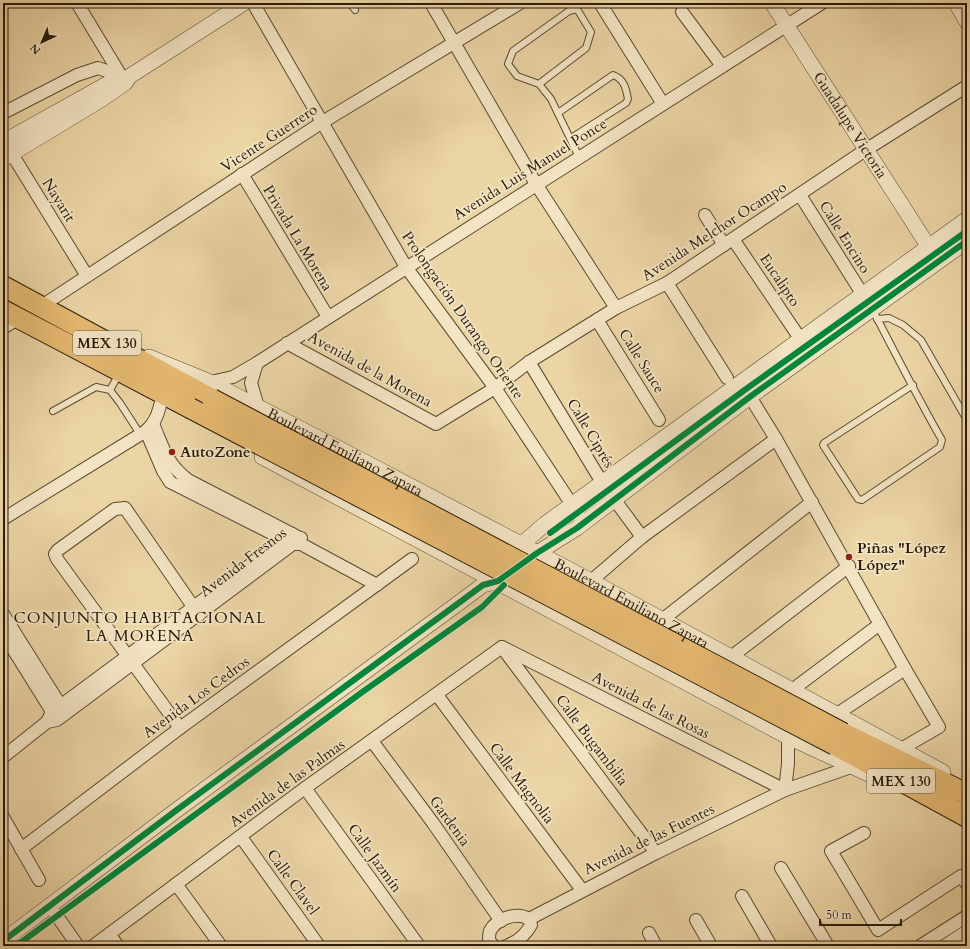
<svg xmlns="http://www.w3.org/2000/svg" width="970" height="949" viewBox="0 0 970 949" font-family="Cardo,serif">
	<rect width="100%" height="100%" fill="#ecd5a5"/>
	<filter id="stains"><feTurbulence type="fractalNoise" baseFrequency=".005" numOctaves="4"/><feColorMatrix values="0 0 0 0 .2 0 0 0 0 .09 0 0 0 0 .02 0 0 0 .5 -.17"/></filter>
	<radialGradient id="worn" r=".72"><stop offset=".6" stop-color="#630" stop-opacity="0"/><stop offset="1" stop-color="#630" stop-opacity=".3"/></radialGradient>
	<g fill="none" stroke-linecap="round" stroke-linejoin="round">
		<defs>
			<g id="service">
				<path d="M350,3L355,10"/>
				<path d="M539,84L586,48L591,32L577,9L569,11L513,51L508,64L517,76L539,84L551,99L579,157"/>
				<path d="M558,113L613,75C624,79 626,88 628,99L626,103L571,138"/>
				<path d="M872,309C895,352 917,397 942,440L940,447L862,500L858,499L823,445L824,443L913,385"/>
				<path d="M877,319L889,318L903,325L921,340L967,420"/>
				<path d="M110,390L119,374"/>
				<path d="M53,411L96,387L110,390L120,403L140,434"/>
			</g>
			<g id="minor">
				<path d="M77,3L123,79"/>
				<path d="M253,3L406,267L495,388L584,523"/>
				<path d="M431,3L536,184L616,308"/>
				<path d="M600,3L663,104"/>
				<path d="M682,12L722,66"/>
				<path d="M3,113L77,75L98,68L121,76"/>
				<path d="M7,146L87,276"/>
				<path d="M242,174L328,317"/>
				<path d="M800,195L863,295"/>
				<path d="M705,215L724,245"/>
				<path d="M733,239L801,340"/>
				<path d="M667,283L727,378"/>
				<path d="M40,307L321,123L520,3"/>
				<path d="M597,320L659,420"/>
				<path d="M3,328L19,318"/>
				<path d="M287,343L436,424L495,388L529,362L616,308L667,283L867,149L967,86"/>
				<path d="M529,362L603,484L642,537"/>
				<path d="M257,363L251,383L258,407"/>
				<path d="M210,382L233,377L257,363L822,3"/>
				<path d="M741,382L776,439L905,669L939,727L901,749"/>
				<path d="M153,424C164,449 166,463 188,480L298,537"/>
				<path d="M146,431L163,471L170,482L293,544H301L377,585"/>
				<path d="M3,519L146,431C158,420 159,409 163,394"/>
				<path d="M591,581L642,537L776,439"/>
				<path d="M3,614L64,711"/>
				<path d="M662,620L812,502"/>
				<path d="M3,633L56,718"/>
				<path d="M502,647L785,790"/>
				<path d="M504,650L656,853"/>
				<path d="M731,657L849,566"/>
				<path d="M792,690L880,624"/>
				<path d="M437,695L582,890"/>
				<path d="M837,714L905,669"/>
				<path d="M47,722L57,720L301,538"/>
				<path d="M180,728L57,559L55,554L58,550L115,509L125,508L199,615"/>
				<path d="M372,741L433,823L501,921"/>
				<path d="M3,757L47,722L52,712L292,534"/>
				<path d="M305,788L419,946"/>
				<path d="M785,790L788,764V737"/>
				<path d="M3,817L39,880"/>
				<path d="M864,833L831,851L878,930L961,876L967,884"/>
				<path d="M241,837L319,946"/>
				<path d="M21,849L180,728L412,559"/>
				<path d="M781,868L828,946"/>
				<path d="M176,884L221,946"/>
				<path d="M742,896L771,946"/>
				<path d="M50,906L78,946"/>
				<path d="M529,919L656,853L785,790L851,767"/>
				<path d="M696,920L711,946"/>
				<path d="M649,933L656,946"/>
				<path d="M109,934L118,946"/>
				<path d="M93,946L305,788L502,647"/>
				<path d="M494,946L489,941C489,938 489,934 490,931C496,919 517,911 529,919L531,925C525,936 517,942 506,946"/>
				<path d="M920,946L967,916"/>
				<path d="M944,946L967,931"/>
			</g>
			<g id="tertiary">
				<path id="s1" d="M772,3L934,255"/>
				<path d="M956,3L967,22"/>
				<path d="M3,142L116,79"/>
				<path d="M3,159L102,99L125,83L130,76L244,3"/>
				<path id="s2" d="M149,357L210,382L365,462L591,581L943,772"/>
				<path d="M262,457L788,737L888,783"/>
				<path d="M514,551L545,524L967,219"/>
				<path d="M3,941L178,809L456,605L483,585L498,581L537,553L577,528L751,396L967,241"/>
			</g>
			<g id="primary">
				<path d="M3,286L212,399"/>
				<path d="M3,310L190,408"/>
				<path d="M843,733L967,794"/>
				<path d="M835,745L967,817"/>
			</g>
		</defs>
		<!-- service casing -->
		<use href="#service" stroke="#5a4a30" stroke-width="8"/>
		<!-- minor casing -->
		<use href="#minor" stroke="#5a4a30" stroke-width="14"/>
		<!-- tertiary casing -->
		<use href="#tertiary" stroke="#5a4a30" stroke-width="16"/>
		<!-- primary casing -->
		<use href="#primary" stroke="#291b09" stroke-width="22"/>
		<!-- service -->
		<use href="#service" stroke="#f3e4c4" stroke-width="6"/>
		<!-- minor -->
		<use href="#minor" stroke="#f3e4c4" stroke-width="12"/>
		<!-- tertiary -->
		<use href="#tertiary" stroke="#f3e4c4" stroke-width="15"/>
		<!-- primary -->
		<use href="#primary" stroke="#e6ba72" stroke-width="20"/>
		<defs>
			<g id="primary-bridge">
				<path d="M212,399L843,733"/>
				<path d="M190,408L835,745"/>
			</g>
		</defs>
		<!-- primary-bridge casing -->
		<use href="#primary-bridge" stroke="#291b09" stroke-width="22" stroke-linecap="butt"/>
		<!-- primary-bridge -->
		<use href="#primary-bridge" stroke="#e6ba72" stroke-width="20"/>
		<defs>
			<g id="cycleway">
				<path d="M550,533L746,389L967,231"/>
				<path d="M3,941L178,809L456,605L483,585L498,581L537,553L577,528L751,396L967,241"/>
				<path d="M16,946L361,693L482,607L504,585"/>
			</g>
		</defs>
		<!-- cycleway casing -->
		<use href="#cycleway" stroke="#f3e4c4" stroke-width="8"/>
		<!-- cycleway -->
		<use href="#cycleway" stroke="#00873e" stroke-width="6"/>
	</g>
	<!-- markers -->
	<g fill="#8f2418" stroke="#f3e4c4" stroke-width="1.5">
		<circle cx="172" cy="452" r="4"/>
		<circle cx="849" cy="557" r="4"/>
	</g>
	<g text-anchor="middle" stroke-width="3.5" stroke-linejoin="round" paint-order="stroke">
		<!-- shield labels -->
		<g fill="#f3e4c4" stroke="#665741" stroke-width="1">
			<rect x="73" y="331" width="68" height="24" rx="3"/>
			<rect x="867" y="769" width="68" height="24" rx="3"/>
		</g>
		<g font-size="14" font-weight="bold" fill="#291b09">
			<text x="107" y="348">MEX 130</text>
			<text x="901" y="786">MEX 130</text>
		</g>
		<!-- street labels -->
		<g font-size="15" fill="#291b09" stroke="#f3e4c4">
			<text dy="5" stroke="none"><textPath href="#s1" startOffset="145">Guadalupe Victoria</textPath></text>
			<text transform="translate(269 138) rotate(-33)" y="5">Vicente Guerrero</text>
			<text transform="translate(530 169) rotate(-32)" y="5">Avenida Luis Manuel Ponce</text>
			<text transform="translate(59 200) rotate(58)" y="5">Nayarit</text>
			<text transform="translate(714 231) rotate(-33)" y="5">Avenida Melchor Ocampo</text>
			<text transform="translate(845 237) rotate(58)" y="5">Calle Encino</text>
			<text transform="translate(298 238) rotate(59)" y="5">Privada La Morena</text>
			<text transform="translate(780 280) rotate(56)" y="5">Eucalipto</text>
			<text transform="translate(463 315) rotate(55)" y="5">Prolongación Durango Oriente</text>
			<text transform="translate(642 361) rotate(58)" y="5">Calle Sauce</text>
			<text transform="translate(370 369) rotate(29)" y="5">Avenida de la Morena</text>
			<text transform="translate(591 433) rotate(59)" y="5">Calle Ciprés</text>
			<text dy="5" stroke="none"><textPath href="#s2" startOffset="218">Boulevard Emiliano Zapata</textPath></text>
			<text transform="translate(243 562) rotate(-37)" y="5">Avenida Fresnos</text>
			<text dy="5" stroke="none"><textPath href="#s2" startOffset="542">Boulevard Emiliano Zapata</textPath></text>
			<text transform="translate(196 697) rotate(-36)" y="5">Avenida Los Cedros</text>
			<text transform="translate(651 705) rotate(27)" y="5">Avenida de las Rosas</text>
			<text transform="translate(592 740) rotate(53)" y="5">Calle Bugambilia</text>
			<text transform="translate(287 783) rotate(-36)" y="5">Avenida de las Palmas</text>
			<text transform="translate(522 783) rotate(53)" y="5">Calle Magnolia</text>
			<text transform="translate(450 821) rotate(54)" y="5">Gardenia</text>
			<text transform="translate(649 839) rotate(-26)" y="5">Avenida de las Fuentes</text>
			<text transform="translate(375 858) rotate(54)" y="5">Calle Jazmín</text>
			<text transform="translate(293 882) rotate(54)" y="5">Calle Clavel</text>
		</g>
		<!-- poi labels -->
		<g font-size="15" font-weight="bold" fill="#291b09" stroke="#f3e4c4" text-anchor="start">
			<text x="180" y="457">AutoZone</text>
			<text x="857" y="553">Piñas "López<tspan x="857" dy="17">López"</tspan></text>
		</g>
		<!-- neighbourhood labels -->
		<g font-size="16" letter-spacing="1" fill="#291b09" stroke="#f3e4c4">
			<text x="140" y="623">CONJUNTO HABITACIONAL<tspan x="140" dy="18">LA MORENA</tspan></text>
		</g>
	</g>
	<!-- margin -->
	<rect width="970" height="949" fill="none" stroke="#ecd5a5" stroke-width="16"/>
	<rect x="4" y="4" width="962" height="941" fill="none" stroke="#291b09" stroke-width="2"/>
	<rect x="8" y="8" width="954" height="933" fill="none" stroke="#291b09"/>
	<!-- north arrow -->
	<g transform="translate(42 42) rotate(224)" stroke="#f3e4c4" stroke-width="3" paint-order="stroke">
	<path d="M0-3L7 15L0 10L-7 15Z" fill="#291b09"/>
	<text y="-6" font-size="11" font-weight="bold" text-anchor="middle" fill="#291b09">N</text>
	</g>
	<!-- scale -->
	<path d="M820 919v6h81v-6" fill="none" stroke="#291b09" stroke-width="2"/>
	<text x="826" y="919" font-size="12" fill="#291b09" stroke="#f3e4c4" stroke-width="3" paint-order="stroke">50 m</text>
	<rect width="100%" height="100%" filter="url(#stains)"/>
	<rect width="100%" height="100%" fill="url(#worn)"/>
</svg>
